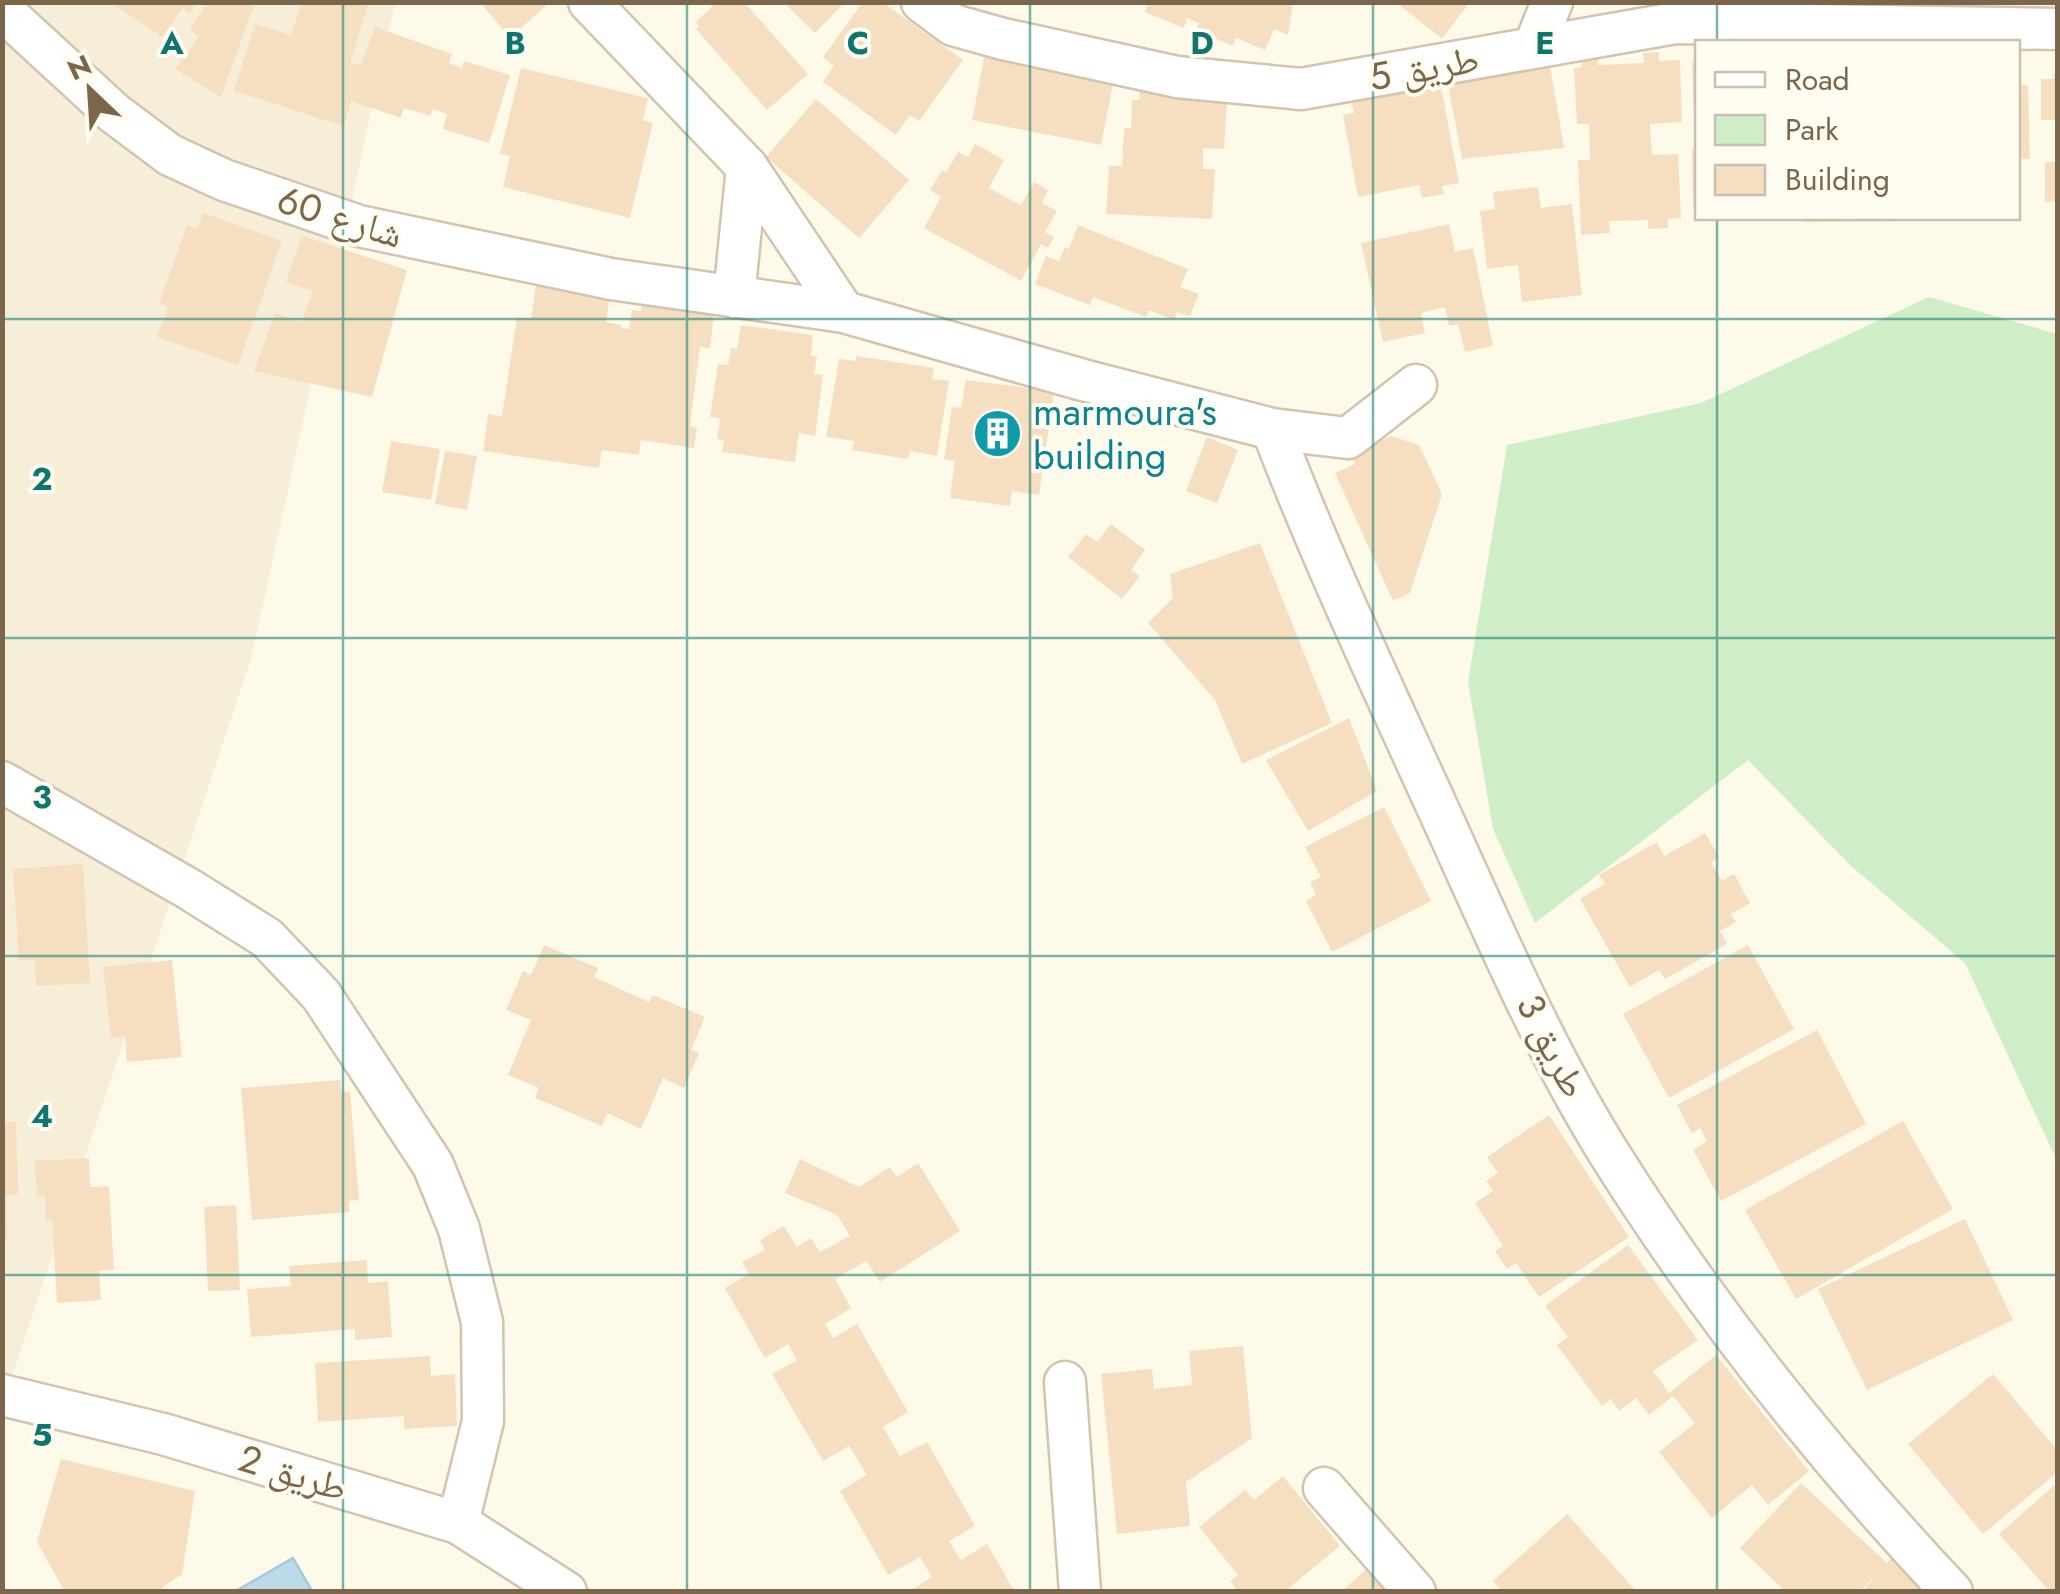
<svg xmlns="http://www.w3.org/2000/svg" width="2060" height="1594" viewBox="0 0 2060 1594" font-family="Jost,'Noto Naskh Arabic',sans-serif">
	<rect width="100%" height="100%" fill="#fefaea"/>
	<!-- residential -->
	<path fill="#f6eed8" d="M3,3H395L251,659L3,1404Z"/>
	<!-- green -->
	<path fill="#cfedc6" d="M1929,297L2057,334V1161L1965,963L1851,866L1748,760L1535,923L1493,829L1468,682L1507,445L1701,403Z"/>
	<!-- water -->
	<path fill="#bcdae9" stroke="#a2c8dc" stroke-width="2.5" d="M293,1558L312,1591H236Z"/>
	<!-- building -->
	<g fill="#f5dfc0">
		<path d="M110,2H197L190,13L182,8L162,37Z"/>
		<path d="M208,2H255L221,97L175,69L199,37L190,29Z"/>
		<path d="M302,2H369L350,62L361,65L375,27L452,54L449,63L462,68L464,61L510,75L489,143L443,129L447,114L433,109L430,116L404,108L401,118L351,101L344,126L234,91L255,24L291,35Z"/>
		<path d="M480,2H550L510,38Z"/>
		<path d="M717,2H744L808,74L767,110L696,29L699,26L696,22Z"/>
		<path d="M783,2H845L815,33Z"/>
		<path d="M863,2H882L963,60L919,121L910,115L896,135L823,82L834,66L823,57Z"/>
		<path d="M1149,2H1293L1288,35L1274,29L1265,50L1236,38L1233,46L1196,30L1199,23L1187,18L1184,28L1145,12Z"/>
		<path d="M1396,2H1470L1442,39Z"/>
		<path d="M1659,52V61L1680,60L1682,122L1650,124L1652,155L1678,154L1681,218L1668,219V228L1648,229V220L1609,221L1610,233L1581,235L1578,160H1590L1589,124H1577L1574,68L1582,67V59H1598V65L1644,63L1643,53Z"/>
		<path d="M985,53L1108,73L1106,83L1113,84L1101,145L972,120Z"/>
		<path d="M1505,61L1550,66L1564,148L1462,159L1447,79Z"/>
		<path d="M1692,62H1698V117H1694Z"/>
		<path d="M521,68L648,98L643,120L653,123L630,218L503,187L510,156L500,154Z"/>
		<path d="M2053,74H2058V120H2041V79H2054Z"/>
		<path d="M1440,81L1459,183L1442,186L1444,194L1422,198L1419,185L1358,197L1343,115L1354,113L1351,99Z"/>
		<path d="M2018,85H2028L2030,159H2018Z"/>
		<path d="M1140,91L1216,95V102H1227L1224,149L1203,148V169H1215L1212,219L1106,214L1109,166H1122L1124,128H1131L1132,100H1139Z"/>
		<path d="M816,99L909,180L859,238L766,157Z"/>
		<path d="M975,144L1004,160L989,188L1021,205L1034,182L1048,190L1042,203L1057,211L1045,232L1054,237L1048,248L1041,244L1021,281L924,228L941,197L930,190L942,170L946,173L958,152L968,157Z"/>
		<path d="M1698,149V205H1693L1692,150Z"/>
		<path d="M2045,162H2058V201L2045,202Z"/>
		<path d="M1538,187L1541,208L1572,204L1582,295L1522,302L1518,265L1487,269L1480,211L1495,209L1493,192Z"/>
		<path d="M203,213L282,241L238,365L157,337L168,307L159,304L187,225L197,229Z"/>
		<path d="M1804,218H1892V221L1804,222Z"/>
		<path d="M1449,224L1455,252L1473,248L1493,346L1465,352L1458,324L1449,326L1445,307L1421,313L1425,333L1383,342L1361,243Z"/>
		<path d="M1078,225L1188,269L1180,287L1199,294L1190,316L1177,312L1174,320L1149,310L1146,317L1093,297L1090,305L1035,284L1046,256L1059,261L1065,247L1069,249Z"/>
		<path d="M302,236L407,270L372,397L254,371L275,313L302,322L313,291L286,282Z"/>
		<path d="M536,285L610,295L606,322L621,325V328L629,329L632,310L641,311L642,303L697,302L696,313L714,315L710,348L700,347L690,426L697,428L694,448L641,440L639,455L602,450L599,468L483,451L488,414L502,416L517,317L531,319Z"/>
		<path d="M741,325L813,335L811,356L817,357L814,374L823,375L815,436L799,433L795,462L722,452L724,440L717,439L720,419L710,417L718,364L728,365L731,348L737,349Z"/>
		<path d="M856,356L934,368L932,379L949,381L937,456L910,451L908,459L852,450L854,441L826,437L839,359L856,361Z"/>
		<path d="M966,380L1054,391L1039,495L1012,491L1010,506L950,498L955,461L944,459L952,407L961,408Z"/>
		<path d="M1391,436L1419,445L1442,494L1410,593L1393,601L1335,473L1355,464L1350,454Z"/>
		<path d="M1207,437L1238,450L1217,503L1186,491Z"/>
		<path d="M391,441L440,449L431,500L382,492Z"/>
		<path d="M445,451L477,456L467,510L435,504Z"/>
		<path d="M1111,524L1145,550L1131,570L1140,576L1122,599L1068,557L1086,534L1097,542Z"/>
		<path d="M1260,543L1332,723L1242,764L1215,700L1148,623L1173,598L1170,574Z"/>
		<path d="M1349,718L1377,791L1308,831L1266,760Z"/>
		<path d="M1384,807L1431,901L1332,952L1306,901L1316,895L1310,882L1321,877L1305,847Z"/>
		<path d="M1705,833L1719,857L1711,862L1722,881L1734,874L1750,903L1731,914L1736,922L1720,931L1727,944L1665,979L1659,970L1630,987L1580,899L1605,884L1599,875L1657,842L1664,856Z"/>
		<path d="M83,864L90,983L36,986L35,960L19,961L13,869Z"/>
		<path d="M544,945L598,968L594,977L649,1002L653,995L705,1017L691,1050L699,1053L684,1088L663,1078L641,1129L607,1113L602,1126L535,1098L539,1088L508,1075L531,1020L506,1010L523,971L531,975Z"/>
		<path d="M1748,945L1794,1029L1669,1098L1623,1014Z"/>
		<path d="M172,960L182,1057L127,1062L125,1036L111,1038L103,967Z"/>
		<path d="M1817,1030L1866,1124L1721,1201L1693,1150L1707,1141L1700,1128L1692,1133L1677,1105Z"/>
		<path d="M340,1080L341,1092H350L359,1200L349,1201V1212L252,1220L241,1088Z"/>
		<path d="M1549,1115L1629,1237L1539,1297L1516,1263L1507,1269L1495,1251L1503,1246L1475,1203L1493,1191L1486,1181L1498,1173L1487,1157Z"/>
		<path d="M1903,1121L1953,1209L1796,1299L1745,1210Z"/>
		<path d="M16,1122L18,1194L6,1195L7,1241H2V1123Z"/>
		<path d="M89,1158L90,1187L109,1186L114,1270L99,1271L101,1300L57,1303L52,1220L46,1221L45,1195L37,1196L35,1161Z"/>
		<path d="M800,1159L859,1187L890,1167L897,1177L918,1163L960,1231L880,1282L866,1261L835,1279L851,1308L825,1324L833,1338L857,1324L908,1412L883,1427L900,1456L927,1442L975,1526L949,1541L961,1560L987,1544L1015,1592H908L932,1577L920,1557L888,1575L840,1491L867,1475L849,1446L823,1461L772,1374L797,1360L788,1344L765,1358L725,1288L749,1274L742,1262L765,1250L760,1240L784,1226L797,1247L811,1238L820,1252L850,1236L837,1215L785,1193Z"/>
		<path d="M236,1205L240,1290L208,1291L204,1207Z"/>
		<path d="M1965,1219L2013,1320L1867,1390L1818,1289Z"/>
		<path d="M1628,1245L1698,1340L1653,1371L1669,1393L1716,1355L1809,1471L1768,1505L1752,1485L1712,1518L1659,1452L1695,1423L1673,1396L1649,1415L1636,1398L1619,1411L1611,1399L1602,1406L1557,1345L1568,1337L1545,1306Z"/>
		<path d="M367,1260L368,1283L388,1281L392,1337L355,1340V1329L251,1337L247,1289L291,1286L289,1266Z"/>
		<path d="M1243,1346L1252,1438L1186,1482L1190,1526L1117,1534L1101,1374L1152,1369L1154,1389L1192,1385L1189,1351Z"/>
		<path d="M430,1356L431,1376L455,1374L457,1426L404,1429V1416L318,1422L315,1363Z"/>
		<path d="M1993,1374L2058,1451V1472L1983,1534L1908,1444Z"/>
		<path d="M61,1459L195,1491L182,1574L156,1592H65L37,1542Z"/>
		<path d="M1283,1476L1340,1546L1284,1592H1238L1230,1581L1238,1575L1199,1527L1245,1490L1254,1500Z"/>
		<path d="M2058,1482V1592H2050L1999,1534Z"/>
		<path d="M1801,1483L1887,1563L1891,1559L1928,1592H1862L1877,1573L1860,1592H1786L1740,1548Z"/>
		<path d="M1567,1514L1637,1592H1503L1493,1581Z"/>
		<path d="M1373,1563L1399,1592H1341Z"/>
	</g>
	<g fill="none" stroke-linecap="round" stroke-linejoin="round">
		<defs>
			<g id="minor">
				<path d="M589,2L747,167L844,312"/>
				<path d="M922,2L953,25L1003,39L1177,77L1301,89L1675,23L2058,29"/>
				<path d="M2,10L114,113L170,155L224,180L359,226L611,279L844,312L1083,380L1272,429L1348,438L1416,385"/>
				<path d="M1534,47L1552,2"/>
				<path d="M734,297L747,167"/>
				<path d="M1272,429C1322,559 1381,684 1439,811C1491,925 1541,1043 1607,1150C1707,1310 1822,1454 1952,1592"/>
				<path d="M2,782L189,889L267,938L321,995L433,1165L459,1229L482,1322L483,1421L458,1523"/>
				<path d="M1065,1382L1080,1592"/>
				<path d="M2,1395L163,1434L458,1523L566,1592"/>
				<path d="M1324,1488L1415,1592"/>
			</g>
		</defs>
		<!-- minor casing -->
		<use href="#minor" stroke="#d2c4ae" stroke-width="45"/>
		<!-- minor -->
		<use href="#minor" stroke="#fff" stroke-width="40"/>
	</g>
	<!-- grid -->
	<path fill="none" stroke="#0f766e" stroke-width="2.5" stroke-opacity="0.55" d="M343,2V1592M687,2V1592M1030,2V1592M1373,2V1592M1717,2V42M1717,218V1592M2,319H2058M2,638H2058M2,956H2058M2,1275H2058"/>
	<!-- icons -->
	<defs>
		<symbol id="building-disc" viewBox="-11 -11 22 22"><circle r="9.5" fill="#0f9aa8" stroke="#fffcf1"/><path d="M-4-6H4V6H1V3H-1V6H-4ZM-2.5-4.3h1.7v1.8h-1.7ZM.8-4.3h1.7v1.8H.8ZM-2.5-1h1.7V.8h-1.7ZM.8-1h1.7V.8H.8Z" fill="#fff"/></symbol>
	</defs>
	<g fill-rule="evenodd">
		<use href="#building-disc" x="970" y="406" width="55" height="55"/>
	</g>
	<g text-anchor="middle" stroke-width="8" stroke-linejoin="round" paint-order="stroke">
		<!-- street labels -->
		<g font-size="38" fill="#7b654b" stroke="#fffcf1">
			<text transform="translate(1424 68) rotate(-10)" y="13">طريق 5</text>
			<text transform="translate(340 217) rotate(17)" y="13">شارع 60</text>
			<text transform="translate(1552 1046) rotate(63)" y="13">طريق 3</text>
			<text transform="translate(293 1473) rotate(17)" y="13">طريق 2</text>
		</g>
		<!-- culture labels -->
		<g font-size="38" fill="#0d838f" stroke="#fffcf1" text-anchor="start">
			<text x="1033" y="425">marmoura's<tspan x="1033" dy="44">building</tspan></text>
		</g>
	</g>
	<g font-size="32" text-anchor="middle" font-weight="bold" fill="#0f766e" stroke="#fffcf1" stroke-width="8" stroke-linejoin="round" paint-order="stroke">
		<text x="172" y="54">A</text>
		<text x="515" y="54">B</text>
		<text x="858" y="54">C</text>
		<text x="1202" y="54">D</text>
		<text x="1545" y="54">E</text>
		<text x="42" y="490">2</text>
		<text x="42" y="808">3</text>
		<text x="42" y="1127">4</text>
		<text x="42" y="1446">5</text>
	</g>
	<!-- border -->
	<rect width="2060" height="1594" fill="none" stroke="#7b654b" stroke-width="10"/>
	<!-- legend -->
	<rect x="1695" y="40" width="325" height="180" fill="#fffcf1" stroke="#cac0af" stroke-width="2.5"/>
	<rect x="1715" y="72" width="50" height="15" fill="#ffffff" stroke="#cac0af" stroke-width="2.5"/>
	<text x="1785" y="90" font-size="30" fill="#7b654b">Road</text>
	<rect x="1715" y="115" width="50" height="30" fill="#cfedc6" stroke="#cac0af" stroke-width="2.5"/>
	<text x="1785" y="140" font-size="30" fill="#7b654b">Park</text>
	<rect x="1715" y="165" width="50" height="30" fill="#f5dfc0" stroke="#cac0af" stroke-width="2.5"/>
	<text x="1785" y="190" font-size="30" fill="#7b654b">Building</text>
	<!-- north arrow -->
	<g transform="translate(90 90) rotate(335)" stroke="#fffcf1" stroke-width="8" paint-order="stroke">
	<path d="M0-8L18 38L0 25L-18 38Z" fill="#7b654b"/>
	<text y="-15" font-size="28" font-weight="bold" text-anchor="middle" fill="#7b654b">N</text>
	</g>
</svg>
